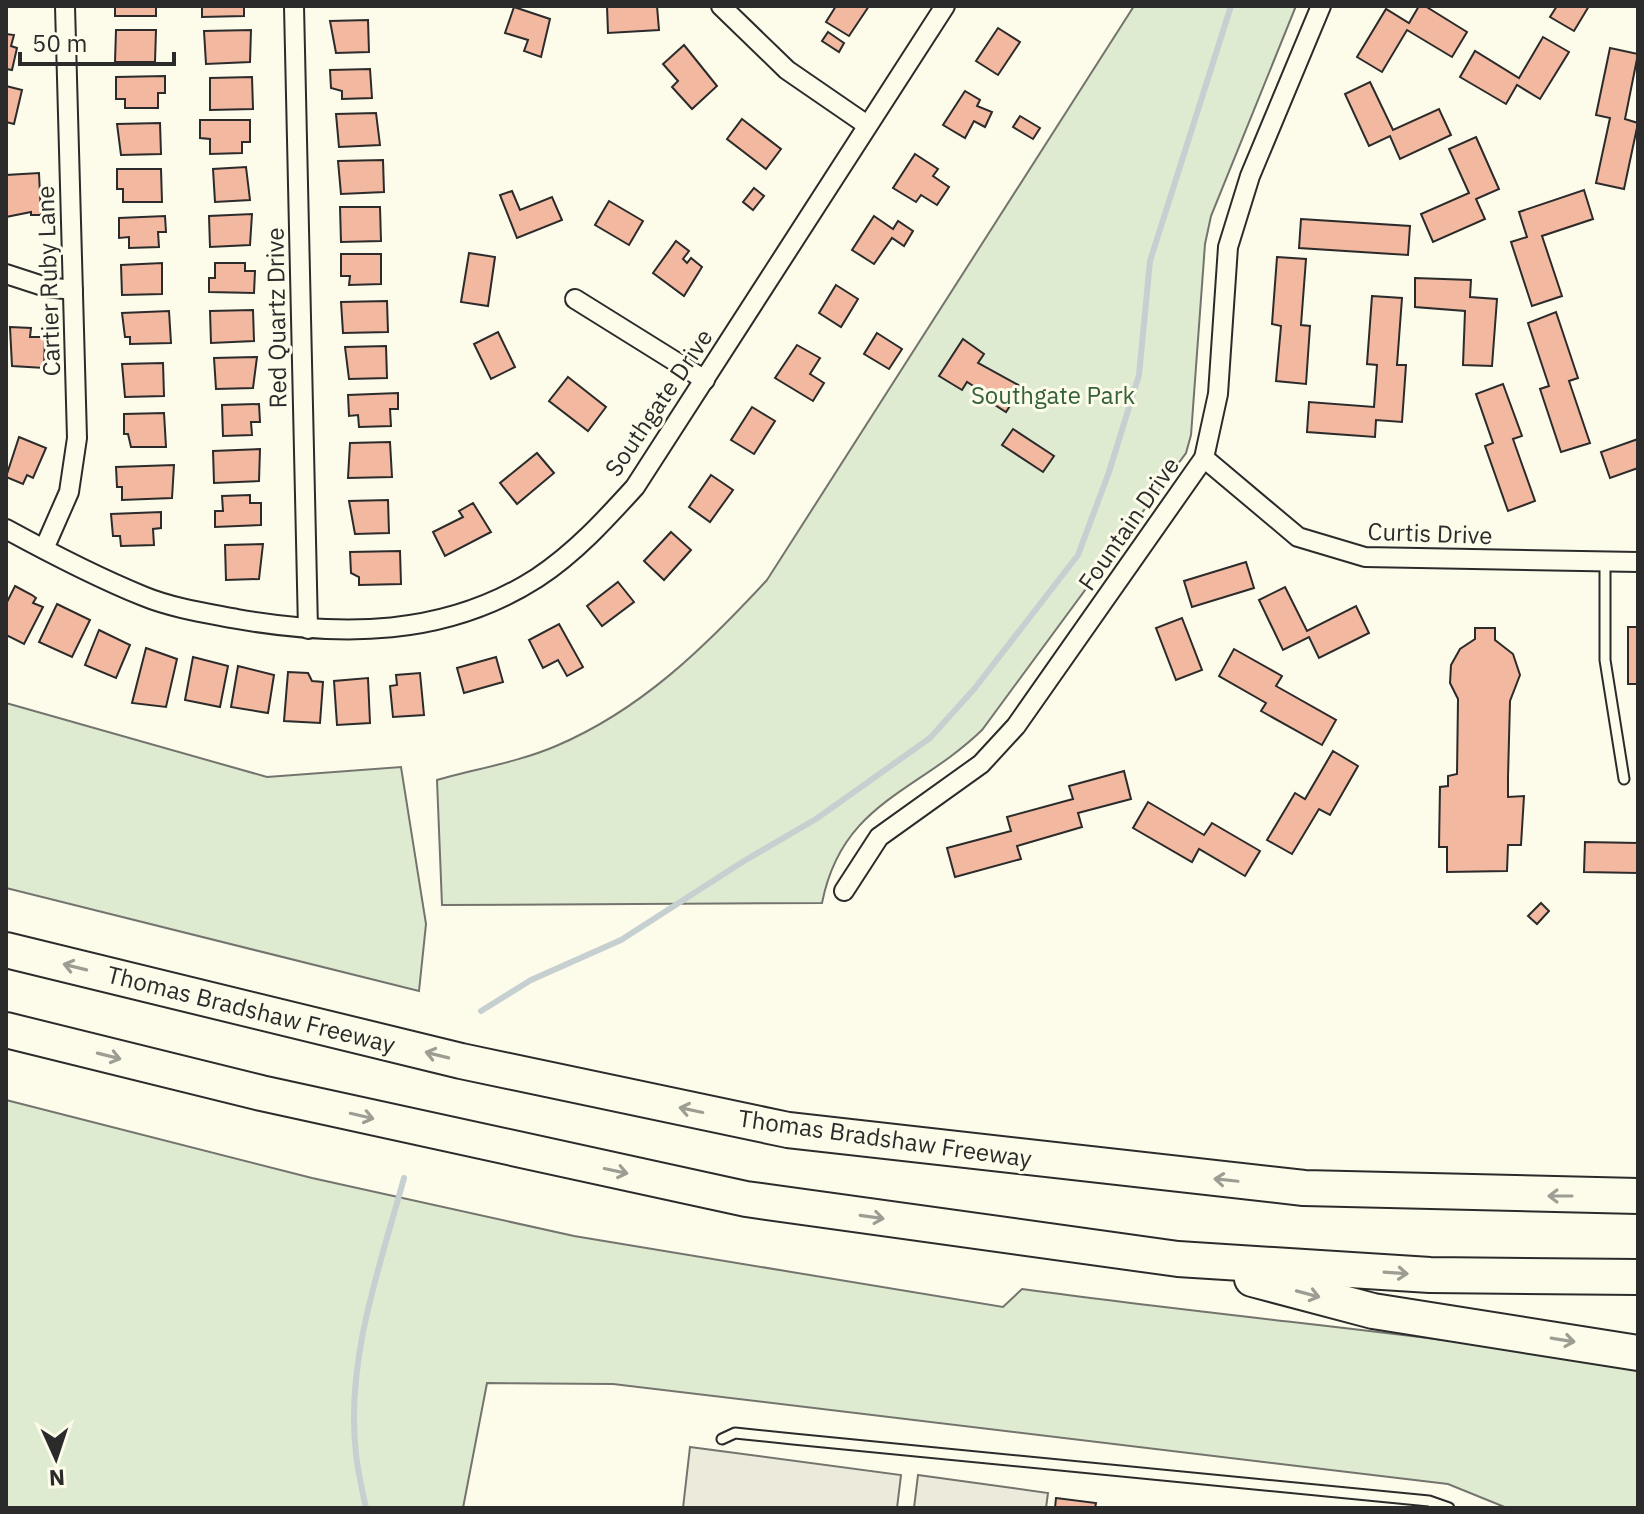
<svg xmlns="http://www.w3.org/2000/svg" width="1644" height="1514" viewBox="0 0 1644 1514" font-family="'IBM Plex Sans',sans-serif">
	<rect width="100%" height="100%" fill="#fdfbea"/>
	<!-- green -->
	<g fill="#deebd1" stroke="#74746e" stroke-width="2">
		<path d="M1134,6H1296L1211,216L1205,244L1191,435L1186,453L982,730C917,793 842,802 822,903L442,905L437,780C475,769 519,762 556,746C641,710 705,647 767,580Z"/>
		<path d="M6,703L267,777L401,767L426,924L419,991L6,888Z"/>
		<path d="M6,1100L312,1178L574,1236L1003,1307L1022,1289C1227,1317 1433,1335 1638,1366V1508H1507L1448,1484L613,1384L487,1383L463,1508H6Z"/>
	</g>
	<!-- parking -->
	<g fill="#eceadb" stroke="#74746e" stroke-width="2">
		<path d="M690,1447L901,1475L897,1508H683Z"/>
		<path d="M918,1475L1048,1493L1046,1508H914Z"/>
	</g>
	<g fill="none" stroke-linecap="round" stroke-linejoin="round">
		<!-- stream -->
		<g stroke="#c7d0d0" stroke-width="6">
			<path d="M481,1011L531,980L621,940L744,861L816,819L930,738L975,688L1078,555L1109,472L1139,375L1150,261L1231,6"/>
			<path d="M366,1508C362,1490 358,1472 356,1454C345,1361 380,1266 404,1178"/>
		</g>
	</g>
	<!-- building -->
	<g fill="#f2b8a0" stroke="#2b2b2b" stroke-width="2">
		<rect x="115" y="6" width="41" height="10"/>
		<path d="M244,6V16L202,17V6Z"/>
		<path d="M607,6H657L659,30L608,33Z"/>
		<path d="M836,6H869L849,36L826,22Z"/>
		<path d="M1419,6H1425L1467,32L1452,57L1407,30L1382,72L1357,57L1386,9L1409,23Z"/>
		<path d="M1557,6H1589L1574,31L1550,17Z"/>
		<path d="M514,7L550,19L541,57L524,51L528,40L505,33Z"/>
		<path d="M368,20L369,52L336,53L330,21Z"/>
		<path d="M998,28L1020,42L998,75L976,61Z"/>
		<path d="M116,30H156L155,62H115Z"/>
		<path d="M251,30L250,62L206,64L204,31Z"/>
		<path d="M828,32L844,43L839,52L822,41Z"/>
		<path d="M6,34L14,35L11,46L17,48L12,70L6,69Z"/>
		<path d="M1543,37L1569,52L1540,99L1517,85L1506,104L1460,77L1475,51L1519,78Z"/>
		<path d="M684,45L717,86L692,109L672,87L678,81L663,64Z"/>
		<path d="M1610,48L1638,54L1625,119L1638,123L1624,189L1596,183L1610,118L1596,115Z"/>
		<path d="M370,69L372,98L342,99V91L331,88L330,70Z"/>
		<path d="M165,76V93H158V108H125V99H116V77Z"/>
		<path d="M252,77L253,109L210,110V78Z"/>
		<path d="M1370,82L1393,130L1439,109L1451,135L1400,159L1390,136L1369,146L1345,94Z"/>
		<path d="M6,86L22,90L14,124L6,122Z"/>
		<path d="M965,91L980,100L977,106L992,112L985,127L974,121L965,138L943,125Z"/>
		<path d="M376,113L380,145L339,147L336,114Z"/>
		<path d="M1020,116L1040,128L1033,139L1013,127Z"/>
		<path d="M742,119L781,149L766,169L727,139Z"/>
		<path d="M200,120H250V142H242V153L210,154V139L200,138Z"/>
		<path d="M160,123L161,154L121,155L117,124Z"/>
		<path d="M1476,137L1499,189L1476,199L1485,219L1433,242L1421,214L1469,193L1449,149Z"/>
		<path d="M915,154L938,169L933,176L949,187L937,205L921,195L916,202L893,188Z"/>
		<path d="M383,160L384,192L341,194L338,161Z"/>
		<path d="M246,167L250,200L215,202L213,169Z"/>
		<path d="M117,169H161L162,202H123V189H117Z"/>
		<path d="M39,173L41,215H31V212L6,217V175Z"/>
		<path d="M754,188L764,196L753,210L743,202Z"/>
		<path d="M1584,190L1593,219L1542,236L1562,296L1532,306L1511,242L1527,237L1519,212Z"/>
		<path d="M512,191L520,210L552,197L562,220L517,238L500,195Z"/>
		<path d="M609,201L643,221L629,245L595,225Z"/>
		<path d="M340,207H380L381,241L341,242Z"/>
		<path d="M252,214L250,245L210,247L209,216Z"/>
		<path d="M165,216L166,232H158L159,247L129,248V237L119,238V218Z"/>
		<path d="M874,216L893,229L898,221L913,231L904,246L892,238L874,264L852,250Z"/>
		<path d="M1301,219L1410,226L1408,255L1299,248Z"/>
		<path d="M676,241L689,251L683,259L687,263L691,258L702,267L684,296L653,273Z"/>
		<path d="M469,253L495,257L488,306L461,302Z"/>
		<path d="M341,254H381V284L349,285L350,276H341Z"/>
		<path d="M1277,257L1306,259L1301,325L1310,326L1306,384L1276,381L1281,326L1272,324Z"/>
		<path d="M162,263V294L122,295L121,265Z"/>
		<path d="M215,263H245V271H255L254,293L209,292V278H215Z"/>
		<path d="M1415,278L1471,280L1470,297L1497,299L1492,366L1463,365L1465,311L1415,307Z"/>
		<path d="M836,285L858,299L841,327L819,313Z"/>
		<path d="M1372,296L1402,298L1397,365H1406L1402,422L1376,420L1375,437L1307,432L1309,402L1374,407L1377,365L1367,364Z"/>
		<path d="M387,301L388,332L343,333L341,302Z"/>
		<path d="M253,310L254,341L211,343L210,311Z"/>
		<path d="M169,311L171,343L130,344V337H125L122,313Z"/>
		<path d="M1556,312L1578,378L1569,381L1590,443L1561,452L1540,389L1549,386L1528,323Z"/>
		<path d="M10,327L31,328L30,337H45L44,368L12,366Z"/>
		<path d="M498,332L515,367L491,379L474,344Z"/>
		<path d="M877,333L902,349L889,369L864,354Z"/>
		<path d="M963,339L984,354L978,363L1022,387L1006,412L973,391L975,387L967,382L962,390L939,376Z"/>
		<path d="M797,345L820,358L810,374L824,383L813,401L775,378Z"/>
		<path d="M386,346L387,378L349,379L345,347Z"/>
		<path d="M257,357L253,388L216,389L214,358Z"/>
		<path d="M163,363L164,396L125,397L122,364Z"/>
		<path d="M568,377L606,407L588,431L549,401Z"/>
		<path d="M1503,384L1522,436L1513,439L1535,501L1508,511L1485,446L1493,443L1476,394Z"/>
		<path d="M398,393V409H390L391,426L359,427L358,415L349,416L348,395Z"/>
		<path d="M259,404L260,422H251L252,435L223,436L222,405Z"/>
		<path d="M752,407L775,421L754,454L731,440Z"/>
		<path d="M164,413L166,447H131L128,434H124V414Z"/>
		<path d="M1013,429L1054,456L1043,472L1002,445Z"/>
		<path d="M19,437L46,448L33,478L27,475L23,484L6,477Z"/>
		<path d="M1638,439V468L1610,478L1601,452Z"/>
		<path d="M390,442L392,477L348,478L350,443Z"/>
		<path d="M260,449L259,481L214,483L213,451Z"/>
		<path d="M537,453L554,473L517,504L500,483Z"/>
		<path d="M174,465L172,498L122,500V487H117L116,467Z"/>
		<path d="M711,475L733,490L710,522L689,507Z"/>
		<path d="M250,495V503H261V525L215,527V511H223L222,496Z"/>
		<path d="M388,500L389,533L355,534L349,501Z"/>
		<path d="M473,503L491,532L445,556L433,532L463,517L459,511Z"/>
		<path d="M161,512V528L153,529L154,545L121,546L120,536H113L111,514Z"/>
		<path d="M671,532L691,550L664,580L644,561Z"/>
		<path d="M263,544L259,579L226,580L225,545Z"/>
		<path d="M400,551L401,584L359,585V577L351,573L350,552Z"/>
		<path d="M1246,562L1254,588L1192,607L1184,581Z"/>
		<path d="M618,582L634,602L602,626L587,606Z"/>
		<path d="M15,586L32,595L36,598L33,603L43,607L24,644L6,635V604Z"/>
		<path d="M1285,587L1307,631L1356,606L1369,633L1319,658L1309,637L1283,650L1259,600Z"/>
		<path d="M57,604L90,620L72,657L39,642Z"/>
		<path d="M1182,618L1202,670L1176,680L1156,628Z"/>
		<path d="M559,624L583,667L567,676L558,660L543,668L529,640Z"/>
		<rect x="1628" y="627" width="10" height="57"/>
		<path d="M1475,628H1495V640L1513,654L1520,675L1510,701L1508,777V797L1524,796L1521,845H1508L1507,871L1447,872V847H1439L1440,787L1448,786V776L1457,774L1458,699L1450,683L1451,665L1460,649L1475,639Z"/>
		<path d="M99,630L130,645L116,678L85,665Z"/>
		<path d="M146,648L177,659L166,707L132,703Z"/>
		<path d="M1234,649L1282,676L1276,686L1336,720L1322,745L1261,711L1266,703L1219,676Z"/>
		<path d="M193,657L228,666L220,707L185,700Z"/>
		<path d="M496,657L503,682L464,693L457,668Z"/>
		<path d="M238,666L274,675L268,713L231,707Z"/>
		<path d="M288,672L308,673L312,681L323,682L320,723L284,721Z"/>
		<path d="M420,673L424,715L393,717L390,686L397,685L396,675Z"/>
		<path d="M368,678L370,723L337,725L334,681Z"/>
		<path d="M1333,751L1358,766L1330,815L1319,809L1292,854L1267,840L1295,793L1305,799Z"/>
		<path d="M1124,771L1131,799L1078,813L1082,827L1017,846L1021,859L955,877L947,848L1011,831L1007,817L1073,799L1069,786Z"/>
		<path d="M1148,802L1204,835L1212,823L1260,851L1245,876L1199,849L1192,862L1133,828Z"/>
		<path d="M1585,842L1638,843V873L1584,872Z"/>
		<path d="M1541,903L1549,911L1537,924L1528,916Z"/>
		<path d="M1056,1498L1096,1503L1095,1508H1055Z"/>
	</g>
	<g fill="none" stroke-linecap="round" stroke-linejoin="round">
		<defs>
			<g id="lane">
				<path d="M1605,562V660L1624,779"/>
				<path d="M722,1439L735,1433L793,1439L1429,1501L1449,1508"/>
			</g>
			<g id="street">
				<path d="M294,6L308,629"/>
				<path d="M721,6L787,70L867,125"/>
				<path d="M6,274L46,287L73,290"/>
				<path d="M575,299L705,380"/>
				<path d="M1204,458L1298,537L1365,557L1638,562"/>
				<path d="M6,529C50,553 96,577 143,596C172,608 206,613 237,619C341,637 445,637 537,578C575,553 605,520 635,487L945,6"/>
				<path d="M44,549L69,492L77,438L65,6"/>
				<path d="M844,891L879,837L981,764L1016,726L1204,458L1218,394L1228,247L1250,176L1321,6"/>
			</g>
			<g id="highway">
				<path d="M6,950L461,1061L788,1130L1304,1188L1638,1196"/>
				<path d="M6,1030L261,1093L746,1199L1178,1259L1430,1275L1638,1277"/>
				<path d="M1252,1279L1373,1311L1638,1353"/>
			</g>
		</defs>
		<!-- lane casing -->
		<use href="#lane" stroke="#2b2b2b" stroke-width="13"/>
		<!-- street casing -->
		<use href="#street" stroke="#2b2b2b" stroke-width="22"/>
		<!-- highway casing -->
		<use href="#highway" stroke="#2b2b2b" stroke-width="38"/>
		<!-- lane -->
		<use href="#lane" stroke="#fdfbea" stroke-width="9"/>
		<!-- street -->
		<use href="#street" stroke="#fdfbea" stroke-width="18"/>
		<!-- highway -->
		<use href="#highway" stroke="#fdfbea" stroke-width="34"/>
	</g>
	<!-- one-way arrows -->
	<defs><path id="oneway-shaft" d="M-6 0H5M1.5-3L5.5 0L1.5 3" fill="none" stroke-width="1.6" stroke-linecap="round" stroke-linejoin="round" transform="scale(2)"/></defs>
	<g stroke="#9e9d94">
		<use href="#oneway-shaft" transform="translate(75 967) rotate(-166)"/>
		<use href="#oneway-shaft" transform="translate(437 1055) rotate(-166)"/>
		<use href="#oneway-shaft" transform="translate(109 1056) rotate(14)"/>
		<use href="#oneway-shaft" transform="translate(691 1110) rotate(-168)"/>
		<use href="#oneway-shaft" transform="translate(362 1116) rotate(13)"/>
		<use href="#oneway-shaft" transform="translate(616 1171) rotate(12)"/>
		<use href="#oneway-shaft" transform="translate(1226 1180) rotate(-174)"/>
		<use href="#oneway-shaft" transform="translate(1560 1196) rotate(-180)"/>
		<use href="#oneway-shaft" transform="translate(872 1217) rotate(8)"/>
		<use href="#oneway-shaft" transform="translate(1396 1273) rotate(4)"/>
		<use href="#oneway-shaft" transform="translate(1308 1294) rotate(15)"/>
		<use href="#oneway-shaft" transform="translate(1563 1340) rotate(9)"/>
	</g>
	<g text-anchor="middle" stroke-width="6" stroke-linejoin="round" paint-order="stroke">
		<!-- street labels -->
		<g font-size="24" fill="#2b2b2b" stroke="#fdfbea">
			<text transform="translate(49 281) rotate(-92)" y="8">Cartier Ruby Lane</text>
			<text transform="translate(277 318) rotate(-91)" y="8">Red Quartz Drive</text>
			<text transform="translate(659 403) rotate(-56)" y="8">Southgate Drive</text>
			<text transform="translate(1129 524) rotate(-55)" y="8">Fountain Drive</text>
			<text transform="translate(1430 534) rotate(2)" y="8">Curtis Drive</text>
			<text transform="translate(251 1010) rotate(14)" y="8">Thomas Bradshaw Freeway</text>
			<text transform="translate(885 1139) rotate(8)" y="8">Thomas Bradshaw Freeway</text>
		</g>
		<!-- park labels -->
		<g font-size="24" fill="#34623c" stroke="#fdfbea">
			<text x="1053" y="404">Southgate Park</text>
		</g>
	</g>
	<!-- border -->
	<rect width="1644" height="1514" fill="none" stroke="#2b2b2b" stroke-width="16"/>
	<!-- north arrow -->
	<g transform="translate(56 1458) rotate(177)" stroke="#fdfbea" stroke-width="6" paint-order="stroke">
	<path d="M0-6L14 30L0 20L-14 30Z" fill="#2b2b2b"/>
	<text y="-12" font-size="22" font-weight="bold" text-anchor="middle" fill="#2b2b2b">N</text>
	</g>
	<!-- scale -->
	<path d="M20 52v12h154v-12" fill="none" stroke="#2b2b2b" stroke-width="4"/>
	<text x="32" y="52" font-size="24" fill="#2b2b2b" stroke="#fdfbea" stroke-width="6" paint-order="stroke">50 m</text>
</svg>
